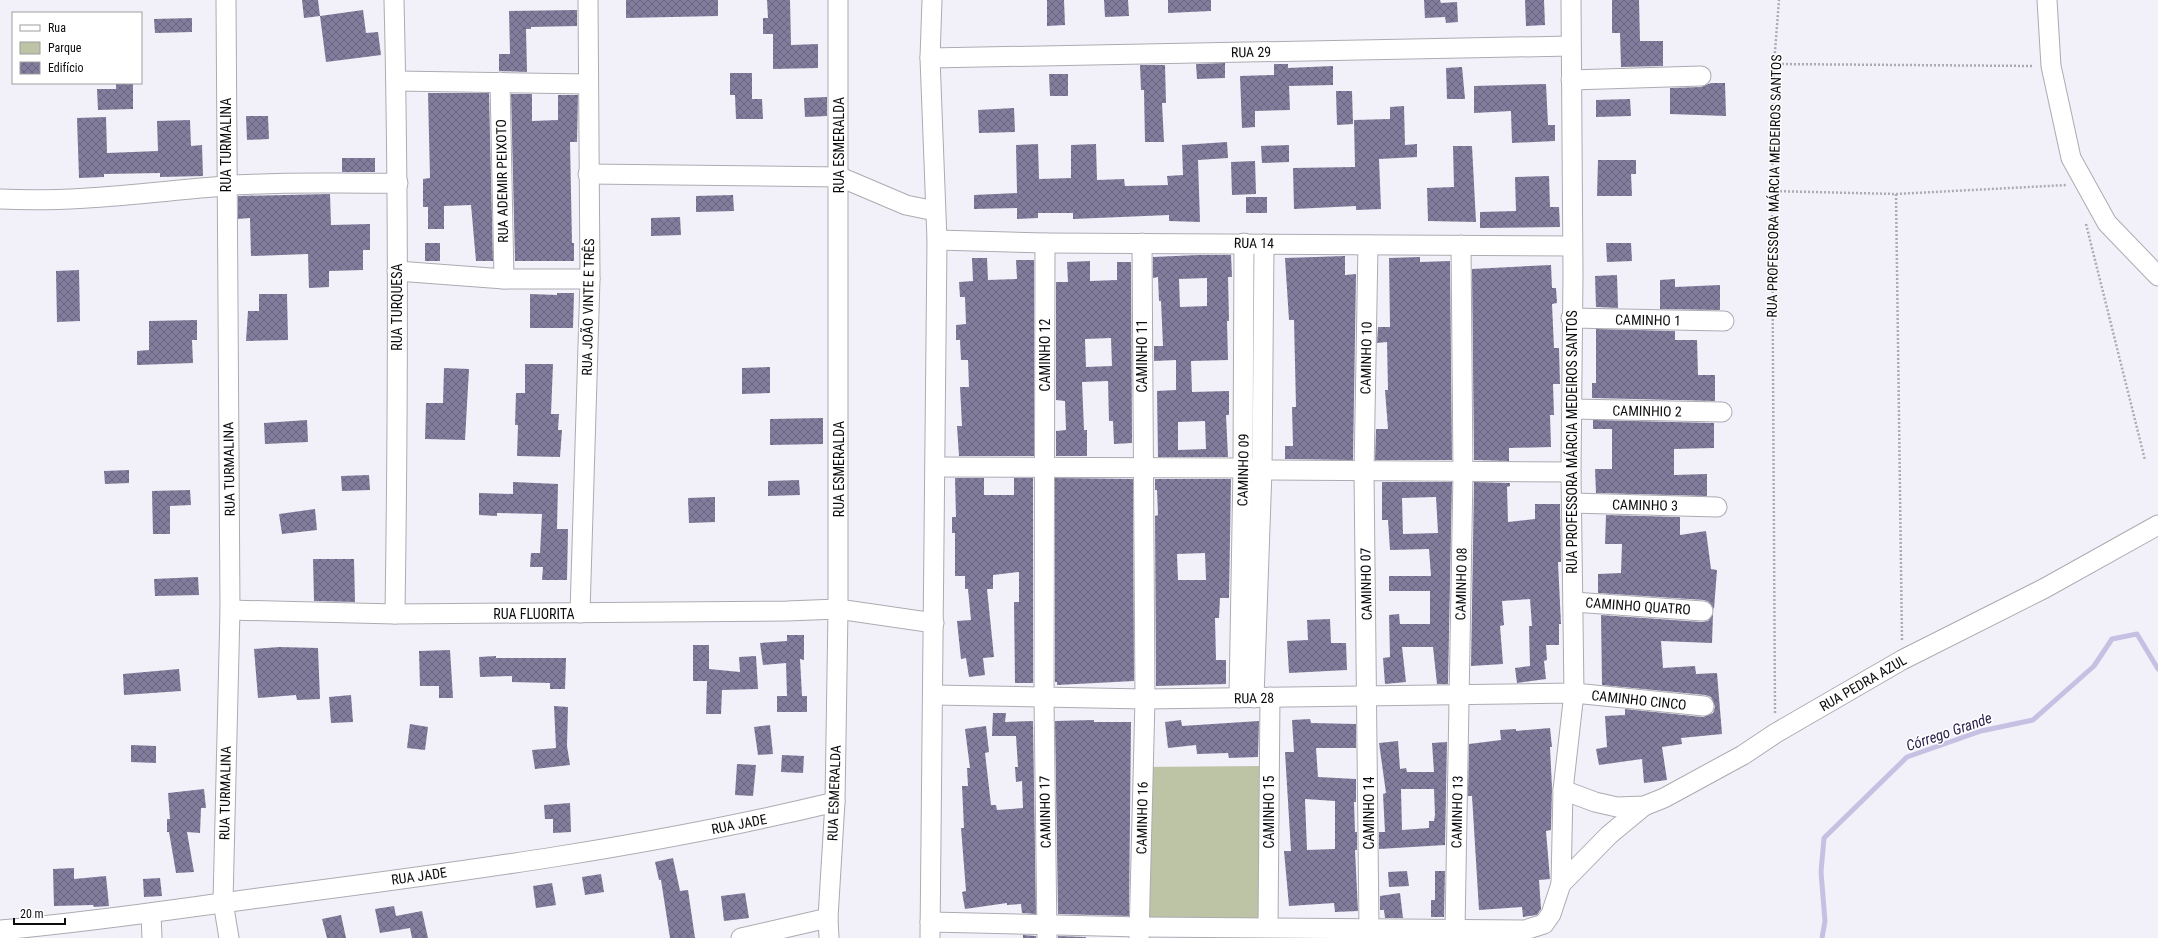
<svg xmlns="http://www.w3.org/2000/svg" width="2158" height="938" viewBox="0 0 2158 938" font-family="'Roboto Condensed',sans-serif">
	<defs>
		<pattern id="building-cross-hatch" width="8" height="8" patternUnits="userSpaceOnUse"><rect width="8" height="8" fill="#827d9c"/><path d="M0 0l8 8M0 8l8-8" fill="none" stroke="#69657e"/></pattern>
	</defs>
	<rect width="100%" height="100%" fill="#f2f1f9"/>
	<!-- green -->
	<path fill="#bdc3a5" d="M1263,766V920L1141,921V767Z"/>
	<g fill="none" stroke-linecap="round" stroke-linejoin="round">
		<!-- stream -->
		<path stroke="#c6c0e2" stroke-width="5" d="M1822,938L1825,921L1821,872L1824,838L1907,757L1981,731L2033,720L2094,666L2112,639L2137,634L2158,669"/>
	</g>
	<!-- building -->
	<g fill="url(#building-cross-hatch)" fill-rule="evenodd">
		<path d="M302,0H318L320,16L363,10L366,33L378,32L381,55L326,62L320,16L304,18Z"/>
		<path d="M626,0H718V16L626,18Z"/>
		<path d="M767,0H790L791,45L818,44V68L773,69V34H763V18H768Z"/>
		<path d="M1047,0H1064L1065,25L1047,26Z"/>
		<path d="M1104,0H1128L1129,16L1105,17Z"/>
		<path d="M1168,0H1211V11L1168,13Z"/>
		<path d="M1424,0H1440L1441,3L1457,2L1458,22L1446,23L1445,17L1425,18Z"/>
		<path d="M1525,0H1544L1545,25L1526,26Z"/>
		<path d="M1612,0H1639L1640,41H1663V66L1621,67L1620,33H1612Z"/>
		<path d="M577,10V26L531,27V29H526L527,72L499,71V54H510L509,11Z"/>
		<path d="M192,18V32L155,33L154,19Z"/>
		<path d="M1225,63V78L1197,79L1196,64Z"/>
		<path d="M1274,64H1288V68L1333,66V85L1289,86L1290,110L1255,111V127L1242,128L1240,76L1274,75Z"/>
		<path d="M1140,65H1165L1166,103H1162L1164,142H1145L1144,90H1141Z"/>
		<path d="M1462,67L1465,99H1447L1446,68Z"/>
		<path d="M730,73H752V99H762L763,119H736L735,95H730Z"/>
		<path d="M1049,74H1068V96H1050Z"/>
		<path d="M116,83H133V109L98,110L97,89H116Z"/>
		<path d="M1711,83H1725L1726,116L1670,114V88L1701,87Z"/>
		<path d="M1546,84L1548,125H1555V141L1512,143L1511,111L1474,113V86Z"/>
		<path d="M1336,91H1352L1353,124L1337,125Z"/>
		<path d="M428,93H489L493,261H476L471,205L444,206V229H428V207H423V179L430,178Z"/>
		<path d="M511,94H532V121L558,120V95H578L577,142H570L572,243H574V261H515Z"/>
		<path d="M827,97V116L805,117L804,98Z"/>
		<path d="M1630,99L1631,116L1596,117V100Z"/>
		<path d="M1404,106L1405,145L1417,144V157L1379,159L1381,209L1356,210V206L1294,209L1293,168L1355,167L1354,120L1390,119V107Z"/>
		<path d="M1014,108L1015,132L979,133L978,110Z"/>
		<path d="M246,116H268L269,139L247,140Z"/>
		<path d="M106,117L107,153L158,151L157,121L190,120L191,146L202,145L203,176L160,177V173L104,174V177L79,178L77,118Z"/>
		<path d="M1227,142L1228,158L1198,160L1200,222L1169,221V215L1073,219V213H1038V218L1017,219V208L974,209V195L1017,193L1016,145L1038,144L1039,179L1071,178V145L1096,144L1097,180L1124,179L1125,186L1168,185L1167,176L1183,175L1182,145Z"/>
		<path d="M1289,145V162L1262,163L1261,146Z"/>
		<path d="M1453,146H1472L1476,222L1428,221L1427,188L1454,187Z"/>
		<rect x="342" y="158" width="33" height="14"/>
		<path d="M1598,160H1636V174H1631L1632,196H1597Z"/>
		<path d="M1255,161L1256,194L1232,195L1231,162Z"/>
		<path d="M1549,176L1550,207H1559L1560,227L1480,228V212L1516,211L1515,177Z"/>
		<path d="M330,194L331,225L370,224V250H363V270L329,271V287L309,288L308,254L251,256L250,218L238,219V196Z"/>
		<path d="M733,195L734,211L696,212V196Z"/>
		<rect x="1246" y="197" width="21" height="16"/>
		<path d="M680,217L681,235L651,236V218Z"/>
		<rect x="425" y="243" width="15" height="18"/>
		<path d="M1606,243H1631L1632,261L1607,262Z"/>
		<path d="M1198,255H1231L1232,277H1228L1229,321H1227L1228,360L1191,361L1192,392L1229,391V415H1226L1228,457H1158L1157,391L1176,390V360L1154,361V346H1163L1161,301H1159L1158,277L1153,278V257ZM1207,278V306L1180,307L1179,279ZM1205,421L1206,449L1178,450V422Z"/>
		<path d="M1345,256V275L1356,274L1353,460L1285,459V446H1293L1292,407H1296L1294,320H1289L1285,258Z"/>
		<path d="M1420,257V262L1450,261L1452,460H1375L1376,429H1388L1385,390H1388L1387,342L1377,343L1378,327H1390L1389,258Z"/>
		<path d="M972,258H987L988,280L1017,279L1016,260H1034V456H959L957,426H962L960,387H969L968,360H961L960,340H956V325L966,324L965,297H960L959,282L973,281Z"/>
		<path d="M1090,261V281L1117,280V262H1131L1132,443L1114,444L1113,421H1109L1108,381L1082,382L1084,430H1087V456H1056V431L1066,430L1065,401L1056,400V282H1068L1067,262ZM1111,338L1112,366L1086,367L1085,339Z"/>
		<path d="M1551,265L1552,288H1556L1557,303L1552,304L1554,348H1559L1560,384H1553L1554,415H1550L1551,447L1509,448V461L1474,460L1472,269Z"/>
		<path d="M79,270L80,321L57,322L56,271Z"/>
		<path d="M1617,275L1618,308L1596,307L1595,276Z"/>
		<path d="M1675,279V287L1720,285V310L1660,309V280Z"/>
		<path d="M557,293H574L573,328H530V294L557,295Z"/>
		<path d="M259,294H287L288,340L246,341L248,311H259Z"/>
		<path d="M197,320V340H192L193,363L137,365V351L149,350V321Z"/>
		<path d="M1596,329L1675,331V340H1697L1698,375H1715V401L1592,398V383H1596Z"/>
		<path d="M525,364H553L551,414H559L558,430H562L560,457L517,456L518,425H515L516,393H525Z"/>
		<path d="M770,367V393L742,394V368Z"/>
		<path d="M444,368L469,369L465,440L425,439L426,403H443Z"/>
		<path d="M823,418V444L770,445V419Z"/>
		<path d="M307,420L308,442L265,444L264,423Z"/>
		<path d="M1593,420L1714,423V448L1674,449V475L1707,474V496L1596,493L1595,469H1612V429H1593Z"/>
		<path d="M129,470V483L105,484L104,471Z"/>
		<path d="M369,475L370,490L342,491L341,476Z"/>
		<path d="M955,478H984V495H1014V478H1033V683H1015L1014,602H1019V572L993,575V589H987L994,657L983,658L985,675L969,677L966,658L961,659L957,621L971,620L968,589H965V576H955V533H952V517H956Z"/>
		<path d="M1055,478L1133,479L1134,681L1057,685V682H1055Z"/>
		<path d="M1155,479H1231L1229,598H1220L1219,618H1215L1216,660H1226V684L1156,686L1155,516L1158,515L1157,490H1155ZM1205,553L1206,580H1178L1177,554Z"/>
		<path d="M799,480L800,495L768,496V481Z"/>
		<path d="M513,482L558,484L557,529H568L567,580H542L543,567H530L531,553H540L542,514L497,513V516L479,515V493L513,494Z"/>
		<path d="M1382,482H1452L1448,684H1437L1433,647H1402L1406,682L1385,684L1383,658L1390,657L1389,615L1399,614L1400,624H1430V591H1389V576H1431L1429,549L1390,550L1388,520H1382ZM1436,497L1438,533L1403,534L1402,498Z"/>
		<path d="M1474,482L1510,483V486L1507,487L1508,522L1535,519V504H1560L1561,562H1558L1561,624H1559V645H1546L1547,660L1544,661L1546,679L1517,683L1515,668L1530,666L1529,626H1532L1530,599L1502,601L1504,625L1500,626L1503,664L1471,666Z"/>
		<path d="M190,490L191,505L170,506V534H153L152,491Z"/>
		<path d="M715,497V522L689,523L688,498Z"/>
		<path d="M315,509L317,530L282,534L279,514Z"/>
		<path d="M1606,515L1680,517V535L1706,531L1711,569L1717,570L1714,609L1709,602L1704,600L1598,593V574L1621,573L1622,544H1605Z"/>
		<path d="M313,559H354L355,602L314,601Z"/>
		<path d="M198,577L199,595L155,596L154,579Z"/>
		<path d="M1713,614L1712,643L1661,641L1663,668L1695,666L1696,674L1717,673L1722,734L1681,738L1682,744L1662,747L1667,780L1644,783L1642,759L1599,765L1596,749L1607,747L1605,716L1625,715V709L1703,717L1713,713L1715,707L1711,697L1705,695L1602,685L1601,615L1702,622L1708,621Z"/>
		<path d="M1330,619L1331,643H1346L1347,670L1289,673L1287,641L1308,640L1307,620Z"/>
		<path d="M787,635H804V660L800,659L802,696H807V712H777V696H787L786,663L763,665L760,643L787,641Z"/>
		<path d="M693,645H709V669L740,672L739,657L756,656L758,689L722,690L721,714H706L707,681H693Z"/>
		<path d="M279,647L318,648L320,699L297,700L296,695L258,698L254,649Z"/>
		<path d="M450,650L453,698H439V686H420L419,651Z"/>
		<path d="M496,656V658H566L565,689H550V683L512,682V676L480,677L479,657Z"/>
		<path d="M179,669L181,691L124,695L123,674Z"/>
		<path d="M351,695L353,722L331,723L329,697Z"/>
		<path d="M554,706L568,707L567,746L570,765L535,769L532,750L556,748Z"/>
		<path d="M993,713H1006L1005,722L1033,721L1036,914L1022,913L1021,904L1007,905V903L965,909L962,892L966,891L961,828H964L962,786H968L967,768H970L965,729L986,726L989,752L985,753L991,805H996L997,810L1023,808L1022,781L1016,782L1015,767H1018L1016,736H992Z"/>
		<path d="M1310,719L1311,723L1356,724V748H1316L1318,777L1356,779V802H1354L1355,832H1357V850H1355L1358,911L1335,912L1334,903L1289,906L1284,851H1291L1285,752H1294L1292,720ZM1305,799L1335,801V849L1307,850Z"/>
		<path d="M1094,720V722H1131L1129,916L1058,914L1055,721Z"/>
		<path d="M1181,720L1182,726L1259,721L1258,757L1229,758L1228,753L1197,754L1196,745L1168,748L1165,722Z"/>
		<path d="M410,724L428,727L425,750L407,748Z"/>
		<path d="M770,725L773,754L758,755L754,727Z"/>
		<path d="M1550,728L1552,747H1550L1552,788L1551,830L1546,831L1550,879L1539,880L1541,909L1537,915L1523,917L1522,907L1479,910L1472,796H1468L1469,744L1501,740L1500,730L1516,729V731Z"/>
		<path d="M1398,741L1400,769L1406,768L1407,772H1434L1432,743L1447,742L1445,845L1379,849V832H1385L1383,794L1386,793L1379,743ZM1401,789H1434L1435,815L1434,821H1429V828L1402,830Z"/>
		<path d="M131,745L156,746V763L131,762Z"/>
		<path d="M782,755L804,756L803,773L781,772Z"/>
		<path d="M737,764L756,765L753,796L735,795Z"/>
		<path d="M204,789L206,808H201L200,833L187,832L194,872L176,873L169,832H167V819H170L168,793Z"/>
		<path d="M570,803L571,832L553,833V819H545L544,805Z"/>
		<path d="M673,858L680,891L688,890L695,938H670L661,880H659L655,862Z"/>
		<path d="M74,868V879L106,876L109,906L94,907L93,905L54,906L53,869Z"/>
		<path d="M1407,871L1409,886L1389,887L1388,872Z"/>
		<path d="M1435,871H1445L1444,917H1431V900H1435Z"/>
		<path d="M601,874L604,892L585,895L582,877Z"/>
		<path d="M160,878L162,896L144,897L143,879Z"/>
		<path d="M552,883L556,905L536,908L533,886Z"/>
		<path d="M745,893L749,918L724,921L721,896Z"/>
		<path d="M1400,893L1403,918H1385L1384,910H1380V896Z"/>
		<path d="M394,906L396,916L422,911L428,938H412L410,928L380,933L375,909Z"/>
		<path d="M341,915L346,938H327L322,919Z"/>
		<path d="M1023,935L1036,936V938H1023Z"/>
		<path d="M1058,936L1086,937V938H1058Z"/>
	</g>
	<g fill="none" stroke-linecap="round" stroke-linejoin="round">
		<defs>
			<g id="minor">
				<path d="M226,0L230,610L223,902L229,938"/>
				<path d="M394,0C399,205 398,409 395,614"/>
				<path d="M2047,0L2051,66L2071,158L2107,223L2158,276"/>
				<path d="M930,58L1571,46"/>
				<path d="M1571,80L1701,76"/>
				<path d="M396,81L588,84"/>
				<path d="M500,82L504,279"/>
				<path d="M588,174L840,177L906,205L935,211"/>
				<path d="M0,199C75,203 149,192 224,186C281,181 340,184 398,183"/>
				<path d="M937,240L1045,243L1572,246"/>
				<path d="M1045,243L1044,699L1047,937"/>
				<path d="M1368,245L1364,472L1369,928"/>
				<path d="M397,271L504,279H590"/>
				<path d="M1571,318L1724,321"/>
				<path d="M1572,409L1722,412"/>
				<path d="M935,467L1243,468L1262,470L1571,472"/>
				<path d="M1572,503L1717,507"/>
				<path d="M1573,602L1703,611"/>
				<path d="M230,610L395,614L787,611L838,609L934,623"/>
				<path d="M580,613L590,279L588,0"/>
				<path d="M934,695L1145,699L1574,693L1704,706"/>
				<path d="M1239,698L1243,468L1244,243"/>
				<path d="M1254,698L1262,470L1264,244"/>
				<path d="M1563,790L1595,802L1617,807L1644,806L1664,798L1743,755L1776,733L1902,660L2045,588L2158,525"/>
				<path d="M1561,884L1563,790L1574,693L1571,472L1573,274L1571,0"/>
				<path d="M151,914L152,938"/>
				<path d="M930,922L1139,927L1525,930L1544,924L1551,914L1561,884L1609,835L1644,806"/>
				<path d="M1268,927L1270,697"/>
				<path d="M0,930C95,922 188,907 282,895C468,871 653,846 835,802"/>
				<path d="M1455,930L1463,473L1461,245"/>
				<path d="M741,938L828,918"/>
				<path d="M829,938L828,918L835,802L838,609V0"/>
				<path d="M930,938L937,240L930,58L932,0"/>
				<path d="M1139,938L1145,699L1142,243"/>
			</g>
		</defs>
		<!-- minor casing -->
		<use href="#minor" stroke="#acabb2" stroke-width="21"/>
		<!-- path -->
		<g stroke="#acabb2" stroke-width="2.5" stroke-dasharray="2 2" stroke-linecap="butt">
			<path d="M1774,64L2033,66"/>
			<path d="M1772,191L1896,194L2067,185"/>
			<path d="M1896,194L1902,641"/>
			<path d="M2086,224L2145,460"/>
			<path d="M1775,713L1772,191L1774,64L1779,0"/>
		</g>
		<!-- minor -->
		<use href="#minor" stroke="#fff" stroke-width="19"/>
	</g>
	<g text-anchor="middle" stroke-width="3" stroke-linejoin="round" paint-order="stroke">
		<!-- street labels -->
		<g font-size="14" fill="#0c0c0e" stroke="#fff">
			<text transform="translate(1251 52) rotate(-1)" y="5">RUA 29</text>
			<text transform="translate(226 145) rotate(-90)" y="5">RUA TURMALINA</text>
			<text transform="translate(839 145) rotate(-90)" y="5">RUA ESMERALDA</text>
			<text transform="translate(502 181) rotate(-91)" y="5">RUA ADEMIR PEIXOTO</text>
			<text transform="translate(1774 186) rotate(-89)" y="5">RUA PROFESSORA MÁRCIA MEDEIROS SANTOS</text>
			<text transform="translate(1254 243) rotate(1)" y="5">RUA 14</text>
			<text transform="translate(397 307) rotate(-90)" y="5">RUA TURQUESA</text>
			<text transform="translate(588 307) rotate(-89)" y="5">RUA JOÃO VINTE E TRÊS</text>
			<text transform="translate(1648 320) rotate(1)" y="5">CAMINHO 1</text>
			<text transform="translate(1045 355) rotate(-90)" y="5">CAMINHO 12</text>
			<text transform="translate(1142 356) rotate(-90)" y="5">CAMINHO 11</text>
			<text transform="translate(1366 358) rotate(-89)" y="5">CAMINHO 10</text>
			<text transform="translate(1647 411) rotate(1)" y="5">CAMINHIO 2</text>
			<text transform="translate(1572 442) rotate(-90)" y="5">RUA PROFESSORA MÁRCIA MEDEIROS SANTOS</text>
			<text transform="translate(229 469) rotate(-91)" y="5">RUA TURMALINA</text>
			<text transform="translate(839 469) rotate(-90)" y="5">RUA ESMERALDA</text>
			<text transform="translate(1243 470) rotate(-89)" y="5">CAMINHO 09</text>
			<text transform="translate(1645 505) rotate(1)" y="5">CAMINHO 3</text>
			<text transform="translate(1366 584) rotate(-91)" y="5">CAMINHO 07</text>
			<text transform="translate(1461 584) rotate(-89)" y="5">CAMINHO 08</text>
			<text transform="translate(1638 606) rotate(4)" y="5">CAMINHO QUATRO</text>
			<text x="534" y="619">RUA FLUORITA</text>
			<text transform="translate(1863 683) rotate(-30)" y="5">RUA PEDRA AZUL</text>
			<text transform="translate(1254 698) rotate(-1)" y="5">RUA 28</text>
			<text transform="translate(1639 700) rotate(6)" y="5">CAMINHO CINCO</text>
			<text transform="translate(225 793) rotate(-89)" y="5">RUA TURMALINA</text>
			<text transform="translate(834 793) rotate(-88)" y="5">RUA ESMERALDA</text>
			<text transform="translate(1045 812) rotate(-91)" y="5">CAMINHO 17</text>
			<text transform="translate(1269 812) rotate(-90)" y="5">CAMINHO 15</text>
			<text transform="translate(1457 812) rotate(-89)" y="5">CAMINHO 13</text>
			<text transform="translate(1369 813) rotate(-90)" y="5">CAMINHO 14</text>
			<text transform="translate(1142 818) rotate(-89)" y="5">CAMINHO 16</text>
			<text transform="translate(739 824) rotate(-11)" y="5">RUA JADE</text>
			<text transform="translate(419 876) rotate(-8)" y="5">RUA JADE</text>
		</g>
		<!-- water labels -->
		<g font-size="15" font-style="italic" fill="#2e234e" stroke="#fff">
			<text transform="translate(1949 732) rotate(-19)" y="5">Córrego Grande</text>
		</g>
	</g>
	<!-- legend -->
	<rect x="12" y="12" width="130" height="72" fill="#ffffff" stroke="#9e9e9f"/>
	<rect x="20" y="25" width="20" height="6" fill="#ffffff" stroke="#9e9e9f"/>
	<text x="48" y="32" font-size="12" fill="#0c0c0e">Rua</text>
	<rect x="20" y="42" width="20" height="12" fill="#bdc3a5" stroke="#9e9e9f"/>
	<text x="48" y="52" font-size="12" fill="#0c0c0e">Parque</text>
	<rect x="20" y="62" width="20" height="12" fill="url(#building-cross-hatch)" stroke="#9e9e9f"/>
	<text x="48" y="72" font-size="12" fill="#0c0c0e">Edifício</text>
	<!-- scale -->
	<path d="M14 918v6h51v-6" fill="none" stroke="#0c0c0e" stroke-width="2"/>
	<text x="20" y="918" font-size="12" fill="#0c0c0e" stroke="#ffffff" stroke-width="3" paint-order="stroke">20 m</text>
</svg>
